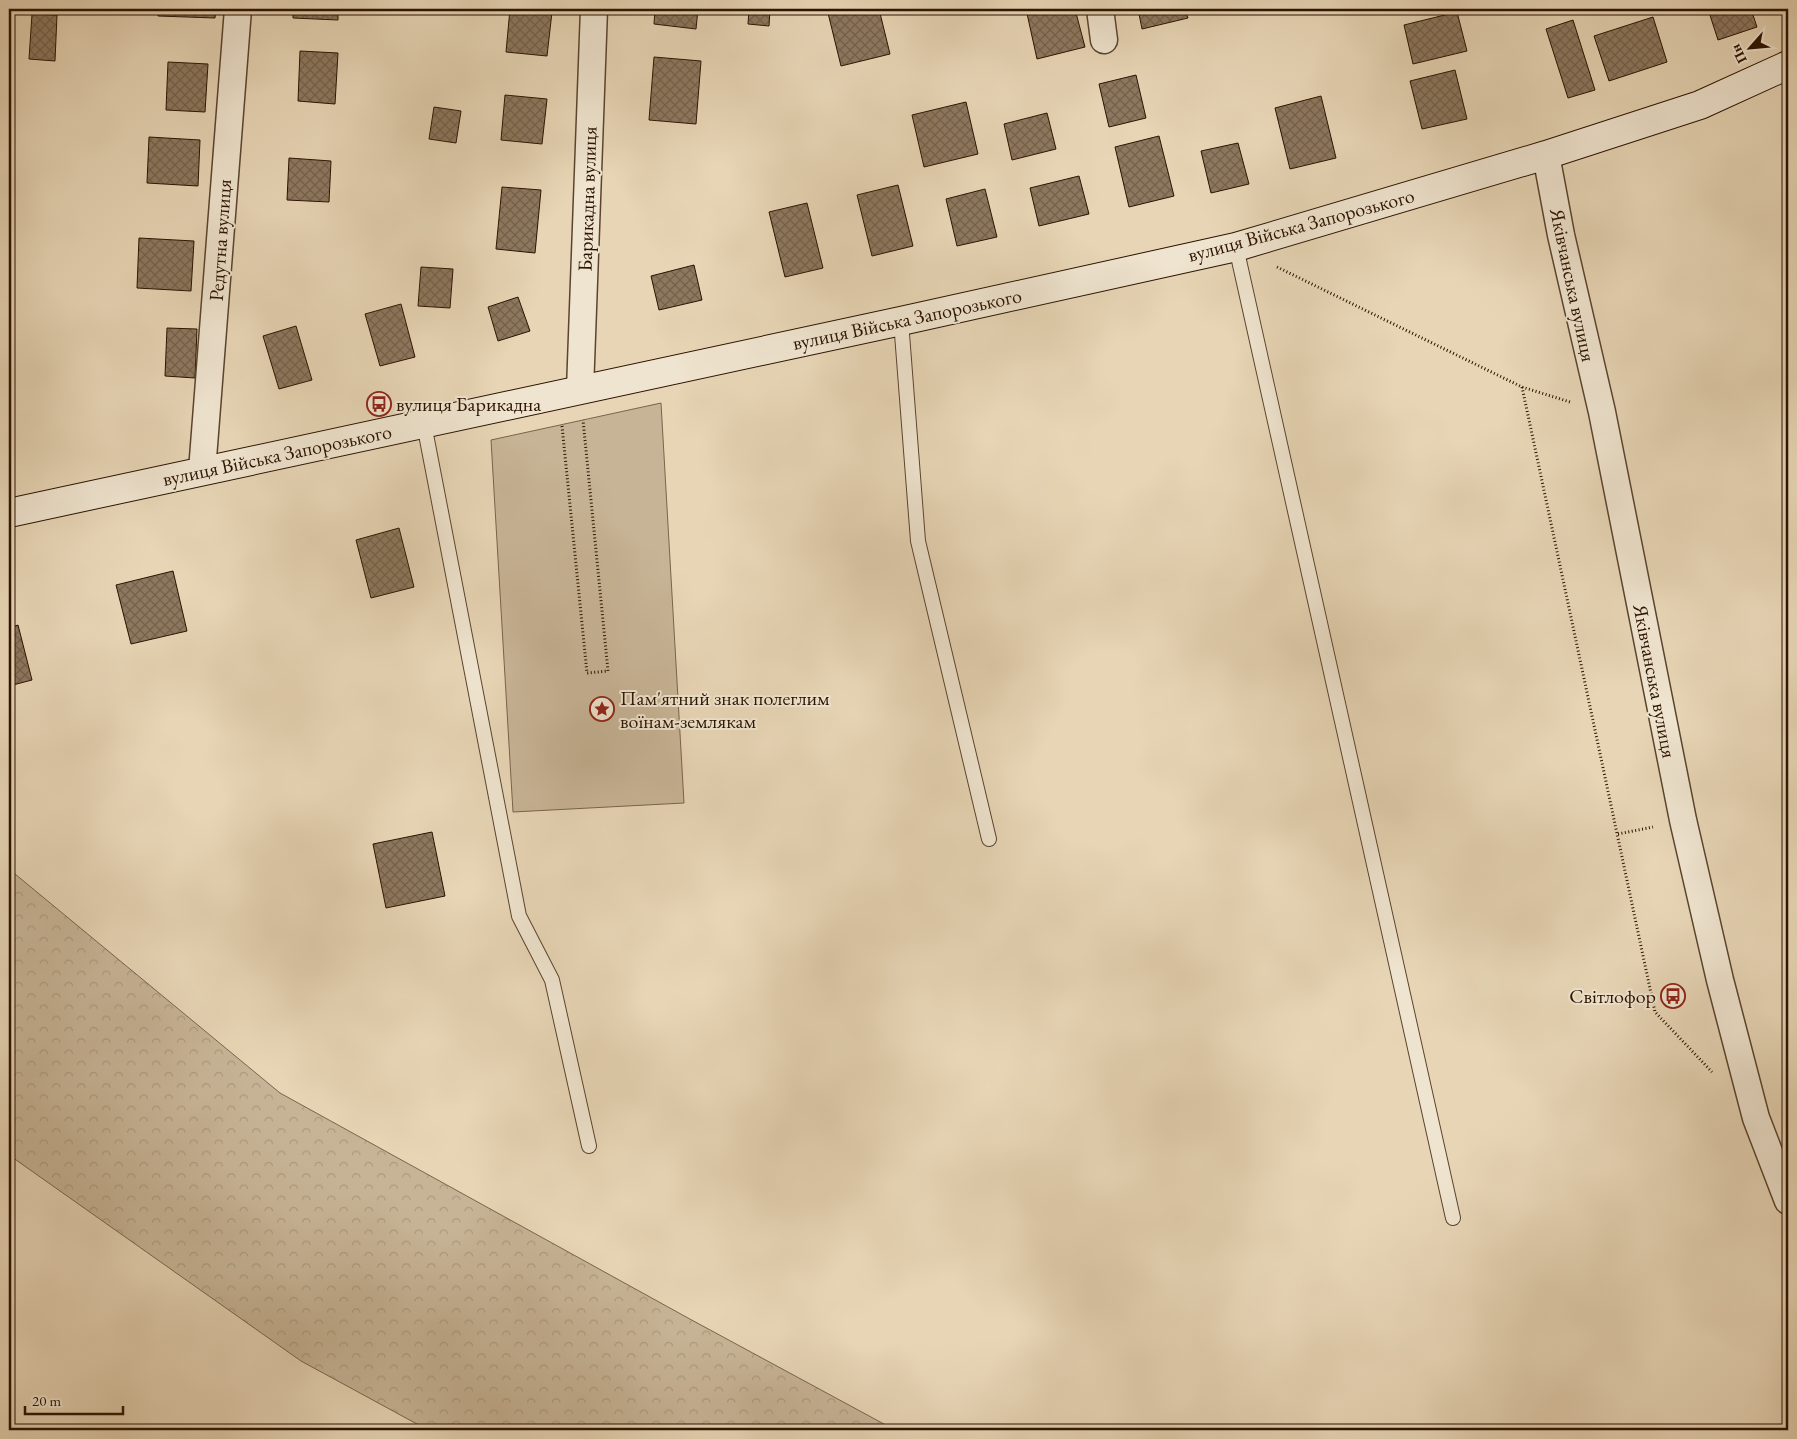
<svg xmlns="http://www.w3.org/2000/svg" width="1797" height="1439" viewBox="0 0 1797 1439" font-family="'EB Garamond',serif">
	<defs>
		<pattern id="forest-crowns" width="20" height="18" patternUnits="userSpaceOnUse" patternTransform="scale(1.25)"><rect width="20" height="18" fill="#c7b496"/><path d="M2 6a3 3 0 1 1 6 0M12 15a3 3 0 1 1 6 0" fill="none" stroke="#ab9a80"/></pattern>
		<pattern id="building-cross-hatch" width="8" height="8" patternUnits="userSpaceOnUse" patternTransform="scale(1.25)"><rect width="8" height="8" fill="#8d785f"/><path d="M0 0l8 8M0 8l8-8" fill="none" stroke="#73614c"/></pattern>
	</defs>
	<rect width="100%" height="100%" fill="#e7d5b5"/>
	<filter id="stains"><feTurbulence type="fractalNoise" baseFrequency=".004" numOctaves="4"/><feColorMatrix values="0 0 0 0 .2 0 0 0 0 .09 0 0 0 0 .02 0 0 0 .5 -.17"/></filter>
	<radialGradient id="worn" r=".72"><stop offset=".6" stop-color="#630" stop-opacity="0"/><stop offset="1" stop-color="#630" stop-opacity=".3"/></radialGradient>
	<!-- green -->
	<path fill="#c7b496" stroke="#79644c" d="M661,403L684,803L513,812L491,440Z"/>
	<!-- forest -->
	<path fill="url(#forest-crowns)" stroke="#79644c" d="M9,869L280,1093L688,1318L895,1430H428L301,1361L9,1155Z"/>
	<!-- building -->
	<g fill="url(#building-cross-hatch)" stroke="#2b1301">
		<path d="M158,9H216L215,18L158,16Z"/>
		<path d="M293,9H338V20L293,18Z"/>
		<path d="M510,9L552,12L547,56L506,52Z"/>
		<path d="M655,9H698L696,29L654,24Z"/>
		<path d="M749,9H770L769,26L748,24Z"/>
		<path d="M827,9H879L890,54L841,66Z"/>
		<path d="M1026,9H1075L1085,47L1037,59Z"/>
		<path d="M1138,9H1185L1188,18L1142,29Z"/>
		<path d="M1708,9H1751L1757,27L1718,40Z"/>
		<path d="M1457,12L1467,51L1413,64L1404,25Z"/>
		<path d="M32,14L57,15L55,61L29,59Z"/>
		<path d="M1653,17L1667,62L1609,81L1594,36Z"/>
		<path d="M1573,20L1595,90L1568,98L1546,29Z"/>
		<path d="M300,51L338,53L335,104L298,101Z"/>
		<path d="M654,57L701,61L696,124L649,120Z"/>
		<path d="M168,62L208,64L205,112L166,110Z"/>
		<path d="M1455,70L1467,119L1422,129L1410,81Z"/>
		<path d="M1136,75L1146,118L1109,127L1099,84Z"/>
		<path d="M505,95L547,99L542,144L501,140Z"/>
		<path d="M1321,96L1336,158L1290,169L1275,108Z"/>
		<path d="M966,102L978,154L924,167L912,115Z"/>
		<path d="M434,107L461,111L456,143L429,139Z"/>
		<path d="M1047,113L1056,149L1012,160L1004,124Z"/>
		<path d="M1159,136L1174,196L1129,207L1115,147Z"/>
		<path d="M149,137L200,140L198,186L147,183Z"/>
		<path d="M1238,143L1249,184L1211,193L1201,151Z"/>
		<path d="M289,158L331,161L329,202L287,200Z"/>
		<path d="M1079,176L1089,214L1039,226L1030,188Z"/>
		<path d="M898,185L913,246L872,256L857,195Z"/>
		<path d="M502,187L541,190L535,253L496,249Z"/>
		<path d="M985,189L997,237L957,246L946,199Z"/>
		<path d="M807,203L823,268L785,277L769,212Z"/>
		<path d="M139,238L194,241L191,291L137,288Z"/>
		<path d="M694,265L702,300L659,310L651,276Z"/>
		<path d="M421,267L453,269L450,308L418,306Z"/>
		<path d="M518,297L530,331L498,341L488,307Z"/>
		<path d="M401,304L415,357L380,366L365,314Z"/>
		<path d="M296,326L312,380L279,389L263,336Z"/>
		<path d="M167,328L197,329L195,378L165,376Z"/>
		<path d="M399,528L414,587L371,598L356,540Z"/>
		<path d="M173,571L187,631L131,644L116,585Z"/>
		<path d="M18,625L32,680L9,686V628Z"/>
		<path d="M432,832L445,896L386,908L373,844Z"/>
	</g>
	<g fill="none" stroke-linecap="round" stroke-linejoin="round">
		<defs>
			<g id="lane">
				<path d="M1236,247L1453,1218"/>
				<path d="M901,321L918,541L989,839"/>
				<path d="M424,424L519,916L552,980L589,1146"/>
			</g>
			<g id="street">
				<path d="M1100,9L1104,40"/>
				<path d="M1546,155L1561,235L1602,412L1683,820L1720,980L1756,1118L1788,1201"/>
				<path d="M580,390L594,9"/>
				<path d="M202,471L238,9"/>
			</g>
			<path id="secondary" d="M9,513L901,321L1236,247L1546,155L1700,105L1788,65"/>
		</defs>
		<!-- lane casing -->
		<use href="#lane" stroke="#5a442e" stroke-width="16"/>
		<!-- street casing -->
		<use href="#street" stroke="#5a442e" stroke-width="29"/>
		<!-- secondary casing -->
		<use href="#secondary" stroke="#2b1301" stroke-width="30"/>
		<!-- path -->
		<g stroke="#2b1301" stroke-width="3" stroke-dasharray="1 2.5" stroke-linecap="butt">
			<path d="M1277,267L1522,387L1570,402"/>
			<path d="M1522,387L1655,1012L1712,1072"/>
			<path d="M562,426L587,673L608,671L583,420"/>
			<path d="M1618,834L1653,827"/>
		</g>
		<!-- lane -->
		<use href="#lane" stroke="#efe4cf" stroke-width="14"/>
		<!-- street -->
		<use href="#street" stroke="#efe4cf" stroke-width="26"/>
		<!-- secondary -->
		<use href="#secondary" stroke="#efe4cf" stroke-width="28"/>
	</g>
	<!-- icons -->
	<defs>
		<symbol id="bus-ring" viewBox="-11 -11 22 22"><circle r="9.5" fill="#efe4cf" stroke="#8f2418" stroke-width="1.5"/><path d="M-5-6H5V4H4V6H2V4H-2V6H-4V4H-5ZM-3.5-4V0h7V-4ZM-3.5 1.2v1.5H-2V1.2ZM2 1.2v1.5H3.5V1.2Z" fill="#8f2418"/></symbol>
		<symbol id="sight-ring" viewBox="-11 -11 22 22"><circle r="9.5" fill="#efe4cf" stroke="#8f2418" stroke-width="1.5"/><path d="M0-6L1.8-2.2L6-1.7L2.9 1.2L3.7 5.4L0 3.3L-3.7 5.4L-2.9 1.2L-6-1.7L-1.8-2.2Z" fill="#8f2418"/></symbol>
	</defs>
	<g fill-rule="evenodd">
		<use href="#bus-ring" x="365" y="390" width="28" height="28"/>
		<use href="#sight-ring" x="588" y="695" width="28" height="28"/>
		<use href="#bus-ring" x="1659" y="982" width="28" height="28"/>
	</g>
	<g text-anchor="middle" stroke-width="4" stroke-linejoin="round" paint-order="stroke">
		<!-- street labels -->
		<g font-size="20" fill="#2b1301" stroke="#efe4cf">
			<text transform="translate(587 199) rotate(-88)" y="7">Барикадна вулиця</text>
			<text transform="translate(1301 225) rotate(-15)" y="7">вулиця Війська Запорозького</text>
			<text transform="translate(220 240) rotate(-86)" y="7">Редутна вулиця</text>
			<text transform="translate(1573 285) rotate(78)" y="7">Яківчанська вулиця</text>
			<text transform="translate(907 319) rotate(-12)" y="7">вулиця Війська Запорозького</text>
			<text transform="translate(277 455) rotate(-12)" y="7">вулиця Війська Запорозького</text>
			<text transform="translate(1655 681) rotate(79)" y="7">Яківчанська вулиця</text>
		</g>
		<!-- poi labels -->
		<g font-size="20" fill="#2b1301" stroke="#efe4cf" text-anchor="start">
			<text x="396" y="411">вулиця Барикадна</text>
			<text x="620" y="705">Пам'ятний знак полеглим<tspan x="620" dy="23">воїнам-землякам</tspan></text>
			<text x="1656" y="1003" text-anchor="end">Світлофор</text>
		</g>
	</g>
	<!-- margin -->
	<rect width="1797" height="1439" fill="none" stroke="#e7d5b5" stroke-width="30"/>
	<rect x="10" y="10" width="1777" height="1419" fill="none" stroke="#2b1301" stroke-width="2.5"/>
	<rect x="15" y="15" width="1767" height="1409" fill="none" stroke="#2b1301"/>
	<!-- north arrow -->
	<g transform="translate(1750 48) rotate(243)" stroke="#efe4cf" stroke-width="4" paint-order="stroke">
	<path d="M0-4L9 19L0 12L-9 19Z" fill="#2b1301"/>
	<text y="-8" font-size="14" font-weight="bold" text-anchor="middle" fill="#2b1301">Пн</text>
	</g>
	<!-- scale -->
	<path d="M25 1406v8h98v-8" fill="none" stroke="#2b1301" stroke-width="2.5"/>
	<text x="32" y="1406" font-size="15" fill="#2b1301" stroke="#efe4cf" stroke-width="4" paint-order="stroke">20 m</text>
	<rect width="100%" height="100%" filter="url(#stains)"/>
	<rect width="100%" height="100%" fill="url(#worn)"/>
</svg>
